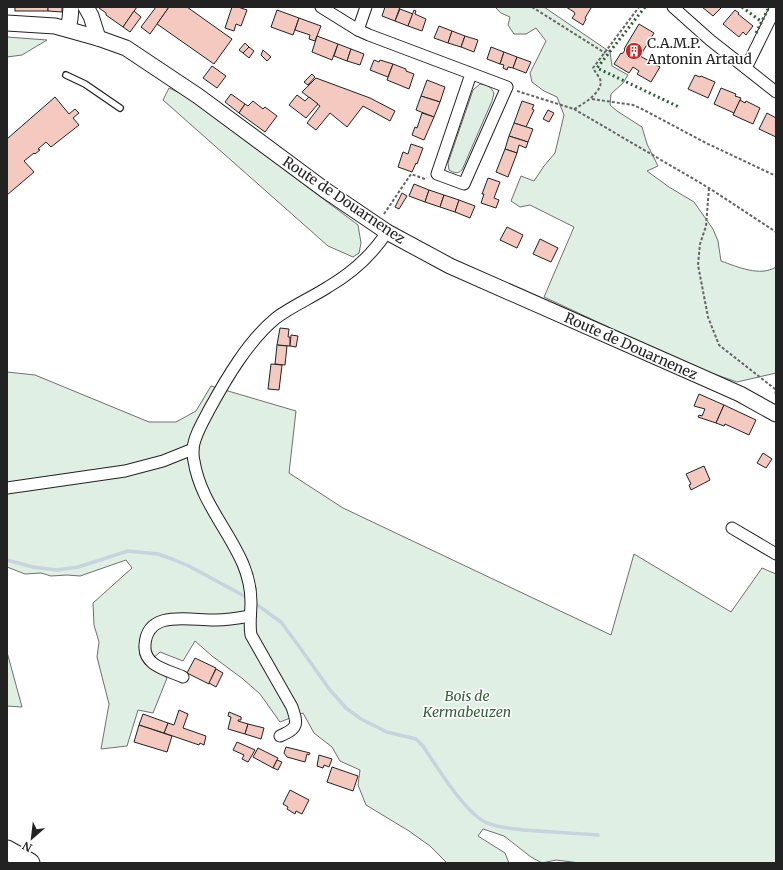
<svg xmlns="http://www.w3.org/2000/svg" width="783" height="870" viewBox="0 0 783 870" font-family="Merriweather,serif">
	<rect width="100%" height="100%" fill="#fff"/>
	<!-- green -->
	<g fill="#e0efe3" stroke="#6f6f6f">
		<path d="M495,7H544L610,52L612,66L628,75L623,83L611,94L610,105L617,111L642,127L647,144L658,166L647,171L669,187L694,202L713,229L718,241L721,261C738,267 760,277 776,267V373L737,382L694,367L544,297L574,227L530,205L520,207L511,201L521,176L534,181L544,166L555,153L564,115L557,97L544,91L532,82L530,73L546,41L536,28L526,34H514L508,25L510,17L501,13Z"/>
		<path d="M7,37L47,40L22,55L7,57Z"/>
		<path d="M480,84C488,85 491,87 494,93L492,101L462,170C458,174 454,173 449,170L448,163L473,90Z"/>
		<path d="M169,88L186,96L358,225L361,243L359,253L353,257L328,246L163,100Z"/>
		<path d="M7,372L35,375L149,422H176L196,411L211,386L296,411L289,473L343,508L611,635L634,554L731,612L762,568L776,574V863H580L556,860L542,863L531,857L504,836L483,829L478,836L505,853L509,863H447L430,846L409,831L366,805L358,785L360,770L340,761L332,747L314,733L303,713L280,722L260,694L243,679L212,656L195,641L183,661L160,652L148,663L167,678L153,713L138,710L127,746L101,749L109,704L97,657L99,642L94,625L93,603L132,568L126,560L80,576L67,575L51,576L41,573L25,574L7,567Z"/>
		<path d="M7,652L22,707L7,706Z"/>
	</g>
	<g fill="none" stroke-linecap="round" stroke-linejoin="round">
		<!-- stream -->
		<path stroke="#c7d3dd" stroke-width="3.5" d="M7,560L33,567L57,570L78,567L128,551L158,554L172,559L189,566L246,597L281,622L298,645L330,690L346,708L361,719L387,732L416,739L423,746C437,767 464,811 485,822C497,828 511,828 524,830C549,832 573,833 598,835"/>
	</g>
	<!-- building -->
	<g fill="#f3c9c0" stroke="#222">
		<rect x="15" y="7" width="33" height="4"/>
		<path d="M48,7H62V12L48,11Z"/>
		<path d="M100,7H137L123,27L106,15V13L99,8Z"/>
		<path d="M156,7H169L150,34L141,27Z"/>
		<path d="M169,7H187L232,39L214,64L157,24Z"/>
		<path d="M232,7H238L247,10L241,26L236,24L234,31L225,28Z"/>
		<path d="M385,7H400L395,21L382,16Z"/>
		<path d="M566,7H589L591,8L585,18L586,19L583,25L572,18L575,14L574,12Z"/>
		<path d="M702,7H722L713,16Z"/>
		<path d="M400,9L413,14L408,26L395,21Z"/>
		<path d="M277,10L299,18L293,35L271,27Z"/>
		<path d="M414,10L416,11L415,14L426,19L422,31L408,26Z"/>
		<path d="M735,10L739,13L738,14L753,26L746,35L743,32L739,37L723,24Z"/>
		<path d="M134,11L141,17L130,32L123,27Z"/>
		<path d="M299,18L321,26L315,41L309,39L310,35L295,30Z"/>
		<path d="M639,24L654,33L640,56L660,67L651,82L637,74L639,71L633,67L629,73L614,64L621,53L622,54L625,50L624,49Z"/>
		<path d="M439,26L452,31L448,43L434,38Z"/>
		<path d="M452,31L465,36L461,47L448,43Z"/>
		<path d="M317,36L338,44L332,60L312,52Z"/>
		<path d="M465,36L478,40L474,52L461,47Z"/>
		<path d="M245,43L249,47L243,53L239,50Z"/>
		<path d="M338,44L351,49L347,61L334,56Z"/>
		<path d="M249,47L254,51L249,58L243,53Z"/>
		<path d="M491,47L504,52L500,64L487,59Z"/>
		<path d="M351,49L364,54L360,65L347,61Z"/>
		<path d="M263,50L271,57L267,61L261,55Z"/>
		<path d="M504,52L517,57L513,68L508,67L507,70L503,68L504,65L500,64Z"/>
		<path d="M517,57L531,62L526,73L513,68Z"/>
		<path d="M374,60L379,62L380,60L393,64L388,77L370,70Z"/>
		<path d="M393,64L406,69V71L414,74L409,89L387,80Z"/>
		<path d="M212,66L226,76L217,88L203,78Z"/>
		<path d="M312,74L315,77L308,85L304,82Z"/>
		<path d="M695,75L700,77L701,76L715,82L708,98L688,89Z"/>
		<path d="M316,78L370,98L395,111L390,121L363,106L347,127L330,113L316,130L307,123L320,106L302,92Z"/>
		<path d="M427,80L445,87L440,102L421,96Z"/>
		<path d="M721,88L736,94L735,96L741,98L734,113L714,104Z"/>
		<path d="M231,94L245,104L239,113L225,102Z"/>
		<path d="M297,95L305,101L309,97L318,104L306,118L289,105Z"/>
		<path d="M421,96L440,102L434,117L416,110Z"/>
		<path d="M55,97L69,114L75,109L79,113L73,118L79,125L51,147L46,142L38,149L40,150L35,154L34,153L24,161L34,172L7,195V139Z"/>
		<path d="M740,100L745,103L746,101L760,108L753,124L733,115Z"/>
		<path d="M253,101L263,109L265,107L277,116L265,132L239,113L245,104L248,106Z"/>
		<path d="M522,101L534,105L532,109L534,110L526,127L514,123Z"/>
		<path d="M548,110L554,113L549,122L543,119Z"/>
		<path d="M422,113L434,117L424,140L412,135L415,127L417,128Z"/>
		<path d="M767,113L776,118V137L759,129Z"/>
		<path d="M514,123L533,129L528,142L509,136Z"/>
		<path d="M509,136L528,142L526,148L519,145L517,153L505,149Z"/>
		<path d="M411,144L423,148L417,164L416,163L412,172L398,167L403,152L408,154Z"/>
		<path d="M505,149L517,153L508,177L496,172Z"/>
		<path d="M488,178L500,182L494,198L499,200L496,208L481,203L484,194H482Z"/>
		<path d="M414,184L429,190L425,202L409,196Z"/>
		<path d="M429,190L444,195L440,207L425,202Z"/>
		<path d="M402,193L407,196L399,209L395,207Z"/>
		<path d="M444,195L459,200L455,212L440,207Z"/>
		<path d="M459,200L475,206L470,218L455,212Z"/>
		<path d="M507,227L523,235L517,248L500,240Z"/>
		<path d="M540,239L558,248L551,262L533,254Z"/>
		<path d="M280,328L289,329L288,337H290V346L277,345Z"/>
		<path d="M291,335L298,336L296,347L290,346Z"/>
		<path d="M277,345L287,346L285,365L275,364Z"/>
		<path d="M271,364L282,365L279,390L268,389Z"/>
		<path d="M699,394L724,405L716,423L698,417L699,415L702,416L705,409L694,406Z"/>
		<path d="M724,405L756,420L749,435L725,424L724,426L716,423Z"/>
		<path d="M763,453L772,459L766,468L757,463Z"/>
		<path d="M704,466L710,480L691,490L689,485L691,484L686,474Z"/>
		<path d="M195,658L216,668L209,684L187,673Z"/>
		<path d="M216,669L223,673L216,687L209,683Z"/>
		<path d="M179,710L188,714L183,728L206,736L204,745L200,743L199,745L164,733L168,723L174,725Z"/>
		<path d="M229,712L241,717V720H238V721L248,724L245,734L228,729L231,717L228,716Z"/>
		<path d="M143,714L168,723L164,733L139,725Z"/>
		<path d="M248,724L264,728L261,739L245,734Z"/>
		<path d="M139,725L172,736L167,752L134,742Z"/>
		<path d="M237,742L255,750L248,762L242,759L244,755L233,750Z"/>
		<path d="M286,747L310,753L309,755L307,754L305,762L287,757L284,753Z"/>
		<path d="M258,748L278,758L273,768L253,757Z"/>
		<path d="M319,755L332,759L329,767L324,765L323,768L317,766Z"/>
		<path d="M277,760L282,762L278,770L273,768Z"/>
		<path d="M332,767L358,776L353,791L327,782Z"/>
		<path d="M290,790L309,800L302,814L296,811L295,814L287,809L288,807L283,804Z"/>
	</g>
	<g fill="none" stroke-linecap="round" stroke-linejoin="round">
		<defs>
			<path id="lane" d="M66,75L85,84L120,108"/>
			<g id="street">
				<path d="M321,7L358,30L369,35L507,87L464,184L437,174L471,74"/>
				<path d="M673,7L710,40L776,92"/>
				<path d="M358,30L366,7"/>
				<path d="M746,68L776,7"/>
				<path d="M7,488L125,471L163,461L193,449"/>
				<path d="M732,528L776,554"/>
				<path d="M183,677C168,670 143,666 145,645C147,608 192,621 216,620C227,620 239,618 250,616"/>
				<path d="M280,736C298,728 298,725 292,707L251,635C249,624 251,614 251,602C251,589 248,576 243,564C228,529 200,500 194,461C193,458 193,453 193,449C194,436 203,422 209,410C226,379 248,341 276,318C292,306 311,298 328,287C352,273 372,255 387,232"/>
			</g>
			<g id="secondary">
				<path d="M86,7L91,16L98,38"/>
				<path d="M7,23L55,26L98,38L126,48L198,96L325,190L387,232L450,266L704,378L740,394L776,414"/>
				<path d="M68,29L70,19L71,7"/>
			</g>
			<path id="highway" d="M7,850L30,863"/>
		</defs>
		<!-- lane casing -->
		<use href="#lane" stroke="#222" stroke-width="8"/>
		<!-- street casing -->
		<use href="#street" stroke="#222" stroke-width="13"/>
		<!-- secondary casing -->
		<use href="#secondary" stroke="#222" stroke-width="17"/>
		<!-- highway casing -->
		<use href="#highway" stroke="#222" stroke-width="21"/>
		<!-- path -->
		<g stroke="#646464" stroke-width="2" stroke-dasharray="3 2" stroke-linecap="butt">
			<path d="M532,7L605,53"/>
			<path d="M517,91L574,109C582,105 605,91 600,79C598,75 595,72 593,68L639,7"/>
			<path d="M592,99L633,105L642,109L706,143L776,176"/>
			<path d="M574,109L709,188L776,232"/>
			<path d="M709,188L706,226L700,244L698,265L708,317L719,345L775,389L776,395"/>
			<path d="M384,214L411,174L425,179L427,178"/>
		</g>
		<!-- lane -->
		<use href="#lane" stroke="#fff" stroke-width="5.5"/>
		<!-- street -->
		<use href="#street" stroke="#fff" stroke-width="11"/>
		<!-- secondary -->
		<use href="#secondary" stroke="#fff" stroke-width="15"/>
		<!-- highway -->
		<use href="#highway" stroke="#fff" stroke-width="19"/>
		<!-- hedge -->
		<g stroke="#2f5e38" stroke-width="3" stroke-dasharray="2 3" stroke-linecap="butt">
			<path d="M645,7L597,68L679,107"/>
			<path d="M742,7L762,22"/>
			<path d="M756,33L769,7"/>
		</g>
	</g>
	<!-- icons -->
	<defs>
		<symbol id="building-disc" viewBox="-11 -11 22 22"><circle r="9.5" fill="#c62828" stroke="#fff"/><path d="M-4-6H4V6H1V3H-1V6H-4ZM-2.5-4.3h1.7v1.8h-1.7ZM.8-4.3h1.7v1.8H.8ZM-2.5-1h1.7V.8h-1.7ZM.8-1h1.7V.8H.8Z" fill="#fff"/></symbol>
	</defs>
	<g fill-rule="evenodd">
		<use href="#building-disc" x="624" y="41" width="20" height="20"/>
	</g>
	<g text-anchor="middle" stroke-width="3" stroke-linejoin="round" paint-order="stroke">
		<!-- poi labels -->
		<g font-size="14" fill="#222" stroke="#fff" text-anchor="start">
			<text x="647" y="48">C.A.M.P.<tspan x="647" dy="16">Antonin Artaud</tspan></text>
		</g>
		<!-- street labels -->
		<g font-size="14" fill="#222" stroke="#fff">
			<text transform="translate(344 200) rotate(34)" y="5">Route de Douarnenez</text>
			<text transform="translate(631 346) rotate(24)" y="5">Route de Douarnenez</text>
		</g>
		<!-- park labels -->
		<g font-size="14" font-style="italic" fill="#2f5e38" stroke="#fff">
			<text x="467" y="701">Bois de<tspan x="467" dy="16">Kermabeuzen</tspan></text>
		</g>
	</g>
	<!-- border -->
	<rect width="783" height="870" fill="none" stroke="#222222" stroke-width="16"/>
	<!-- north arrow -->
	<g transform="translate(32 838) rotate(208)" stroke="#ffffff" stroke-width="3" paint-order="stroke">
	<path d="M0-3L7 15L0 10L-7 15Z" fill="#222222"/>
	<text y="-6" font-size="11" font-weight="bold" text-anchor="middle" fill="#222222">N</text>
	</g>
</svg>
